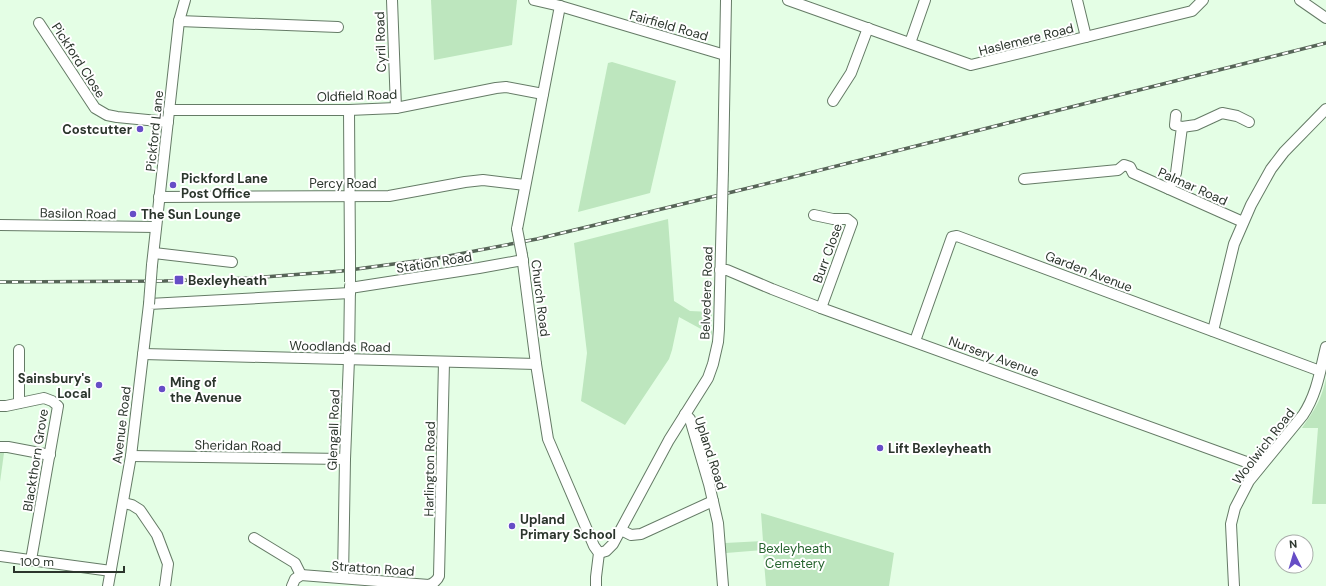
<svg xmlns="http://www.w3.org/2000/svg" width="1326" height="586" viewBox="0 0 1326 586" font-family="'DM Sans',sans-serif">
	<rect width="100%" height="100%" fill="#e4fee5"/>
	<!-- green -->
	<g fill="#bde6be">
		<path d="M431,0H517L512,45L434,60Z"/>
		<path d="M612,62L676,81L650,193L578,212L608,63Z"/>
		<path d="M668,219L674,301L690,311L712,312V335L679,317L672,350L669,359L625,425L581,401L587,353L574,243Z"/>
		<path d="M1326,378V504H1312L1318,428H1302C1315,409 1321,401 1326,378Z"/>
		<path d="M0,452L4,453L0,482Z"/>
		<path d="M761,513L894,553L889,586H766L763,550L726,553L725,543L763,541Z"/>
	</g>
	<g fill="none" stroke-linecap="round" stroke-linejoin="round">
		<defs>
			<g id="minor">
				<path d="M392,0L396,108"/>
				<path d="M534,0L560,6L725,55"/>
				<path d="M788,0L971,65L1192,11L1203,0"/>
				<path d="M1077,0L1086,37"/>
				<path d="M1300,0L1326,18"/>
				<path d="M179,21L338,27"/>
				<path d="M39,23L95,108L107,115L117,117L168,122"/>
				<path d="M910,43L925,0"/>
				<path d="M833,101L851,73L868,28"/>
				<path d="M169,110H349L396,108L496,88L506,87L543,94"/>
				<path d="M349,110L350,257"/>
				<path d="M1182,127L1196,125L1222,113L1237,116L1249,122"/>
				<path d="M723,169L726,0"/>
				<path d="M1024,179L1118,170L1124,165L1130,167L1133,173L1243,222"/>
				<path d="M1169,189L1176,173L1182,127L1175,125L1176,115"/>
				<path d="M159,197L389,196L465,182L483,180L525,185"/>
				<path d="M814,215L833,219H847L852,223L821,308"/>
				<path d="M0,225L156,227"/>
				<path d="M517,229L560,6"/>
				<path d="M154,253L232,262"/>
				<path d="M522,255L536,364L548,439L594,546L599,553L596,577V586"/>
				<path d="M152,265L179,21L185,0"/>
				<path d="M720,270H727L772,289L821,308L1260,467"/>
				<path d="M350,288L479,268L523,260"/>
				<path d="M1213,331L1234,244L1251,205L1271,169L1284,152L1326,109"/>
				<path d="M915,341L952,237L957,236L1320,371"/>
				<path d="M19,350V403"/>
				<path d="M143,354L536,364"/>
				<path d="M0,406H6L44,398L52,401L58,406L31,560"/>
				<path d="M685,414L690,419L709,484L718,523L723,586"/>
				<path d="M0,447H8L50,455"/>
				<path d="M131,456L345,459"/>
				<path d="M124,503L132,505L140,510L157,535L168,564L165,586"/>
				<path d="M621,530L631,535L641,534L713,501"/>
				<path d="M254,538L295,563L301,575"/>
				<path d="M599,553L606,551L613,544L669,440L708,378L713,364L718,342L719,329L722,208"/>
				<path d="M0,556L111,571"/>
				<path d="M301,575L429,585C434,583 437,581 439,576L444,362"/>
				<path d="M343,578L345,459L349,359L350,286"/>
				<path d="M108,586L131,456L149,304L350,293"/>
				<path d="M292,586L295,579L301,575"/>
				<path d="M1234,586L1231,524L1235,508L1249,481L1303,415C1317,394 1320,371 1326,347"/>
			</g>
		</defs>
		<!-- minor casing -->
		<use href="#minor" stroke="#657b66" stroke-width="12"/>
		<!-- minor -->
		<use href="#minor" stroke="#fff" stroke-width="10"/>
		<defs>
			<path id="rail" d="M0,282L164,281L252,278L342,271L438,258L537,239L757,186L1326,43"/>
		</defs>
		<!-- rail casing -->
		<use href="#rail" stroke="#576558" stroke-width="3.5"/>
		<!-- rail -->
		<use href="#rail" stroke="#fff" stroke-width="2" stroke-dasharray="6" stroke-linecap="butt"/>
		<defs>
			<g id="minor-bridge">
				<path d="M722,208L723,169"/>
				<path d="M517,229L522,255"/>
				<path d="M350,257V282"/>
				<path d="M149,304L152,265"/>
			</g>
		</defs>
		<!-- minor-bridge casing -->
		<use href="#minor-bridge" stroke="#657b66" stroke-width="12" stroke-linecap="butt"/>
		<!-- minor-bridge -->
		<use href="#minor-bridge" stroke="#fff" stroke-width="10"/>
	</g>
	<!-- markers -->
	<g fill="#664dc6" stroke="#fff" stroke-width="1.5">
		<circle cx="140" cy="129" r="4"/>
		<circle cx="173" cy="185" r="4"/>
		<circle cx="133" cy="214" r="4"/>
		<rect x="174" y="275" width="10" height="10" rx="2"/>
		<circle cx="99" cy="385" r="4"/>
		<circle cx="162" cy="389" r="4"/>
		<circle cx="880" cy="448" r="4"/>
		<circle cx="512" cy="526" r="4"/>
	</g>
	<g text-anchor="middle" stroke-width="4" stroke-linejoin="round" paint-order="stroke">
		<!-- street labels -->
		<g font-size="13" fill="#2b352c" stroke="#fff">
			<text transform="translate(669 25) rotate(16)" y="5">Fairfield Road</text>
			<text transform="translate(1026 39) rotate(-14)" y="5">Haslemere Road</text>
			<text transform="translate(380 42) rotate(-92)" y="5">Cyril Road</text>
			<text transform="translate(79 60) rotate(57)" y="5">Pickford Close</text>
			<text transform="translate(357 95) rotate(-2)" y="5">Oldfield Road</text>
			<text transform="translate(154 131) rotate(-84)" y="5">Pickford Lane</text>
			<text x="343" y="188">Percy Road</text>
			<text transform="translate(1193 186) rotate(24)" y="5">Palmar Road</text>
			<text transform="translate(78 213) rotate(1)" y="5">Basilon Road</text>
			<text transform="translate(827 253) rotate(-70)" y="5">Burr Close</text>
			<text transform="translate(434 262) rotate(-9)" y="5">Station Road</text>
			<text transform="translate(1089 271) rotate(21)" y="5">Garden Avenue</text>
			<text transform="translate(706 293) rotate(-88)" y="5">Belvedere Road</text>
			<text transform="translate(541 298) rotate(83)" y="5">Church Road</text>
			<text transform="translate(340 346) rotate(1)" y="5">Woodlands Road</text>
			<text transform="translate(994 356) rotate(20)" y="5">Nursery Avenue</text>
			<text transform="translate(121 425) rotate(-83)" y="5">Avenue Road</text>
			<text transform="translate(333 430) rotate(-88)" y="5">Glengall Road</text>
			<text transform="translate(238 445) rotate(1)" y="5">Sheridan Road</text>
			<text transform="translate(1263 446) rotate(-52)" y="5">Woolwich Road</text>
			<text transform="translate(711 453) rotate(72)" y="5">Upland Road</text>
			<text transform="translate(35 460) rotate(-81)" y="5">Blackthorn Grove</text>
			<text transform="translate(429 469) rotate(-89)" y="5">Harlington Road</text>
			<text transform="translate(373 568) rotate(4)" y="5">Stratton Road</text>
		</g>
		<!-- poi labels -->
		<g font-size="13" font-weight="bold" fill="#2b352c" stroke="#fff" text-anchor="start">
			<text x="132" y="134" text-anchor="end">Costcutter</text>
			<text x="181" y="183">Pickford Lane<tspan x="181" dy="15">Post Office</tspan></text>
			<text x="141" y="219">The Sun Lounge</text>
			<text x="188" y="285">Bexleyheath</text>
			<text x="91" y="383" text-anchor="end">Sainsbury's<tspan x="91" dy="15">Local</tspan></text>
			<text x="170" y="387">Ming of<tspan x="170" dy="15">the Avenue</tspan></text>
			<text x="888" y="453">Lift Bexleyheath</text>
			<text x="520" y="524">Upland<tspan x="520" dy="15">Primary School</tspan></text>
		</g>
		<!-- park labels -->
		<g font-size="13" fill="#27642f" stroke="#fff">
			<text x="795" y="553">Bexleyheath<tspan x="795" dy="15">Cemetery</tspan></text>
		</g>
	</g>
	<!-- north arrow -->
	<g transform="translate(1294 554) rotate(355)"><circle r="19" fill="#ffffff" stroke="#aaaeab"/>
	<path d="M0-3L7 15L0 10L-7 15Z" fill="#664dc6"/>
	<text y="-6" font-size="11" font-weight="bold" text-anchor="middle" fill="#2b352c">N</text>
	</g>
	<!-- scale -->
	<path d="M14 566v6h110v-6" fill="none" stroke="#2b352c" stroke-width="2"/>
	<text x="20" y="566" font-size="12" fill="#2b352c" stroke="#ffffff" stroke-width="3" paint-order="stroke">100 m</text>
</svg>
